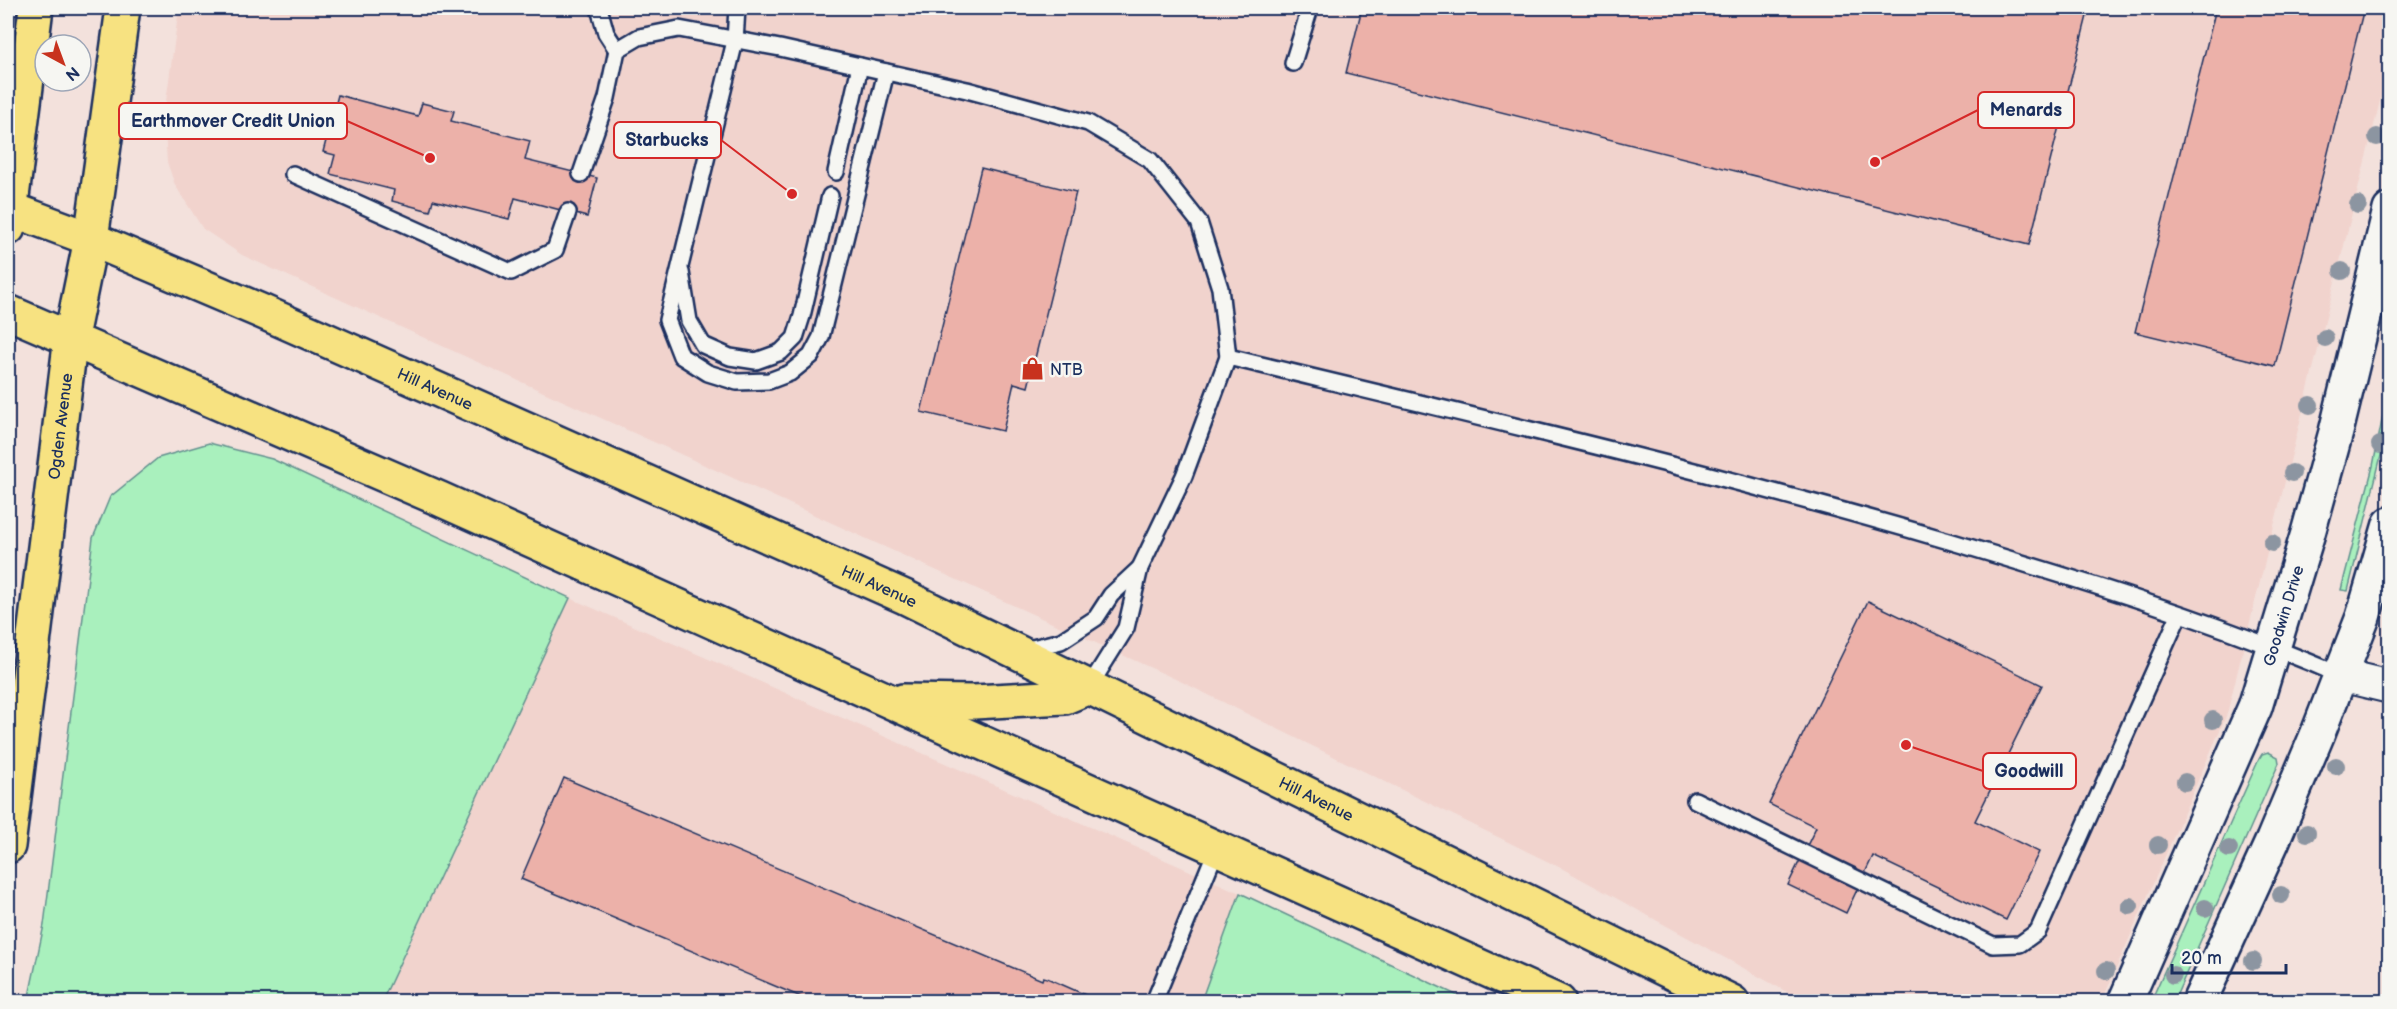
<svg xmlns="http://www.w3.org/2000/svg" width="2397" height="1009" viewBox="0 0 2397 1009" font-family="'Balsamiq Sans',sans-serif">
	<rect width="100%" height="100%" fill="#f3e1dc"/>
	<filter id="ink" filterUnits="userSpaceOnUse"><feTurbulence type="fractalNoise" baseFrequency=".0167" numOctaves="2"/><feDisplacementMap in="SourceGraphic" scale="12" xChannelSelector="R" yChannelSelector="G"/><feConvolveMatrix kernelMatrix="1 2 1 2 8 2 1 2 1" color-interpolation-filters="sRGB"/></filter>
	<g filter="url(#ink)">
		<!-- built -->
		<g fill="#f1d3cd">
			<path d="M179,8H2389L2390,61L2227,714L2102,1001L1805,1002L1563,869L1182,682L242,255L203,229L175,185L167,162L164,116Z"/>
			<path d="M570,598L1240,893L1469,1001L382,1002Z"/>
		</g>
		<!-- green -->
		<g fill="#a9f0bd" stroke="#62908e" stroke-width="1.5">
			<path d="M2389,385V423L2348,591L2341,590L2373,466Z"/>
			<path d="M209,443L272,459L570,598L382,1001H28L44,925L93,538L110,497L158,458Z"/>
			<path d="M2268,752L2278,757L2279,763L2174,1001H2151L2259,759L2262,754Z"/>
			<path d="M1240,893L1469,1001H1201Z"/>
		</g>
		<!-- building -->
		<g fill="#ecb1a9" stroke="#1b2f5e" stroke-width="1.5">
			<path d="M1362,8H2089L2029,245L1346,73Z"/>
			<path d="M2216,8H2364L2275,366L2135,332Z"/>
			<path d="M338,95L418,116L422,103L454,111L451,121L530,141L525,160L597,178L587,217L515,198L509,219L433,200L430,211L392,201L394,190L330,174L335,155L323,152Z"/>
			<path d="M981,168L1076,192L1028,387L1014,383L1003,431L921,412Z"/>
			<path d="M1868,601L2042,685L1975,821L2039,852L2006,920L1873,856L1846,913L1788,885L1816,827L1769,804Z"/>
			<path d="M564,778L1042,980L1043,977L1047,978L1097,1000V1002H813L521,879Z"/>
		</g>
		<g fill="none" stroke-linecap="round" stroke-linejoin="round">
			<defs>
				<g id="service">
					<path d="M599,8L606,33L617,50"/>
					<path d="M737,8L735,41L667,320L681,356L708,373L737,382L769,381L790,373L811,356L821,337L886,72"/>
					<path d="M1293,63L1310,8"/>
					<path d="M836,172L860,66"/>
					<path d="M293,174L511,272L555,250L568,212"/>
					<path d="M581,174L607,98L617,50L639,37L679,29L780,48L967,90L1088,123L1150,160L1199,222L1220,288L1228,357L1184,476L1140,568L1126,628L1089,687"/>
					<path d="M681,272L689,321L703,345L730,357L756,361L781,352L795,338L802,316L830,196"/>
					<path d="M1228,357C1469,415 1711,471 1949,541C2080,580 2215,621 2340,675"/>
					<path d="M1024,650L1061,641L1096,618L1111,595L1140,568"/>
					<path d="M1695,800L1993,945L2020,944L2038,931L2179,615"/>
					<path d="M1154,1002L1217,848"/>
				</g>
				<path id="minor" d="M2340,675L2390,687"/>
				<g id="tertiary">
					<path id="s1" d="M2125,1002L2255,707L2308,533L2336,432L2390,210"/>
					<path d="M2199,1002L2273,840L2318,733L2363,617L2390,524"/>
				</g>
				<g id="primary">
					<path id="s2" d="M8,208L91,239L263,312L905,597L1732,1002"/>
					<path d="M8,228L36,8"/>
					<path d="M8,312L440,499L1559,1002"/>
					<path d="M903,701L974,702L1065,697L1089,687"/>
					<path id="s3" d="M8,846L71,337L91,239L123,8"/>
				</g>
			</defs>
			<!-- service casing -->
			<use href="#service" stroke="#1b2f5e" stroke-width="20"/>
			<!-- minor casing -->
			<use href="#minor" stroke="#1b2f5e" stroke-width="36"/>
			<!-- tertiary casing -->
			<use href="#tertiary" stroke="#1b2f5e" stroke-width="38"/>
			<!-- primary casing -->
			<use href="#primary" stroke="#1b2f5e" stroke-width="38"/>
			<!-- service -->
			<use href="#service" stroke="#f6f6f2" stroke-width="15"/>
			<!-- minor -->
			<use href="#minor" stroke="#f6f6f2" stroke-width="32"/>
			<!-- tertiary -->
			<use href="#tertiary" stroke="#f6f6f2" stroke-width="33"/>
			<!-- primary -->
			<use href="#primary" stroke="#f7e281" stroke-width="33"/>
		</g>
		<!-- trees -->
		<g fill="#8c95a1">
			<circle cx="2377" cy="137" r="9"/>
			<circle cx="2358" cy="205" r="9"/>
			<circle cx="2342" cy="271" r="9"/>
			<circle cx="2325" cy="338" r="9"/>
			<circle cx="2310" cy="405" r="9"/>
			<circle cx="2380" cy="445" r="9"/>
			<circle cx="2292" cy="473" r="9"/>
			<circle cx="2272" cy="543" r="9"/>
			<circle cx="2213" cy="720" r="9"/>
			<circle cx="2336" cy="766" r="9"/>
			<circle cx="2185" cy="782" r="9"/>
			<circle cx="2307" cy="833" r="9"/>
			<circle cx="2158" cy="845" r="9"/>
			<circle cx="2229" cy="849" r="9"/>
			<circle cx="2281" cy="895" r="9"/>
			<circle cx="2130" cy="906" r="9"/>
			<circle cx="2205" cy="908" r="9"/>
			<circle cx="2253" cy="961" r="9"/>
			<circle cx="2106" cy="971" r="9"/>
			<circle cx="2173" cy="975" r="9"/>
		</g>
	</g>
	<!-- icons -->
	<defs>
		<symbol id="shop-bare" viewBox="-9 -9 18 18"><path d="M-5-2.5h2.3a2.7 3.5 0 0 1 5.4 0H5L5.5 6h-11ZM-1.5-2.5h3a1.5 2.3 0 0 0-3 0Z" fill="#c8321e" stroke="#f6f6f2" stroke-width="2.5" paint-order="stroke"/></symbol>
	</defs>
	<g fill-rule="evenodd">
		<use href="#shop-bare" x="1016" y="352" width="33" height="33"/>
	</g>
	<g text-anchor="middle" stroke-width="5" stroke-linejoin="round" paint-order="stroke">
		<!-- poi labels -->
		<g font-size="16" fill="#1b2f5e" stroke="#f6f6f2" text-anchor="start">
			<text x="1050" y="375">NTB</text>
		</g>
		<!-- street labels -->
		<g font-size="16" fill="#1b2f5e" stroke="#f6f6f2">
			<text dy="6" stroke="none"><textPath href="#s2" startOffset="464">Hill Avenue</textPath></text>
			<text dy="6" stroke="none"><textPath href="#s3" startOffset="423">Ogden Avenue</textPath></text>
			<text dy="6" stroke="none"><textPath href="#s2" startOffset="950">Hill Avenue</textPath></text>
			<text dy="6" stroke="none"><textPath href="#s1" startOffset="418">Goodwin Drive</textPath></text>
			<text dy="6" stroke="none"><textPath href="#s2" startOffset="1436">Hill Avenue</textPath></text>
		</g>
	</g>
	<!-- callouts -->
	<path fill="none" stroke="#d62828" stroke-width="2" d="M1875 162L1978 110M430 158L347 121M792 194L721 140M1906 745L1983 771"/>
	<g fill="#d62828" stroke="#f6f6f2" stroke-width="2">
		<circle cx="1875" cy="162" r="6"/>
		<circle cx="430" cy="158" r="6"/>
		<circle cx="792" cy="194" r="6"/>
		<circle cx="1906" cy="745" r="6"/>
	</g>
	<g fill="#f6f6f2" stroke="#d62828" stroke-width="2">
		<rect x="1978" y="92" width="96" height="36" rx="6"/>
		<rect x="119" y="103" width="228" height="36" rx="6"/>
		<rect x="614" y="122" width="107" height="36" rx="6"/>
		<rect x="1983" y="753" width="93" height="36" rx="6"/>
	</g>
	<g font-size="18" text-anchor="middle" font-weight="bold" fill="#1b2f5e">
		<text x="2026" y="116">Menards</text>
		<text x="233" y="127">Earthmover Credit Union</text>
		<text x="667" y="146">Starbucks</text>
		<text x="2029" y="777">Goodwill</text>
	</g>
	<!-- margin -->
	<rect width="2397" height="1009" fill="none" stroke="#f6f6f2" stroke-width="30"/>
	<rect x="15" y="15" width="2367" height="979" fill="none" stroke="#1b2f5e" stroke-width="2" filter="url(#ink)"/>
	<!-- north arrow -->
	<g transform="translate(63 63) rotate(139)"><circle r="28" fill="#f6f6f2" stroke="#9ea6b7" stroke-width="1.5"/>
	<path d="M0-4.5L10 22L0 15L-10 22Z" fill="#c8321e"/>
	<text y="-9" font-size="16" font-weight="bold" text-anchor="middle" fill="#1b2f5e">N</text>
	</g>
	<!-- scale -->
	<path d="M2172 964v9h114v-9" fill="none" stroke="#1b2f5e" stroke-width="3"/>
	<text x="2181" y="964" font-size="18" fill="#1b2f5e" stroke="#f6f6f2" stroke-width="4.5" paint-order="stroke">20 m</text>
</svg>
